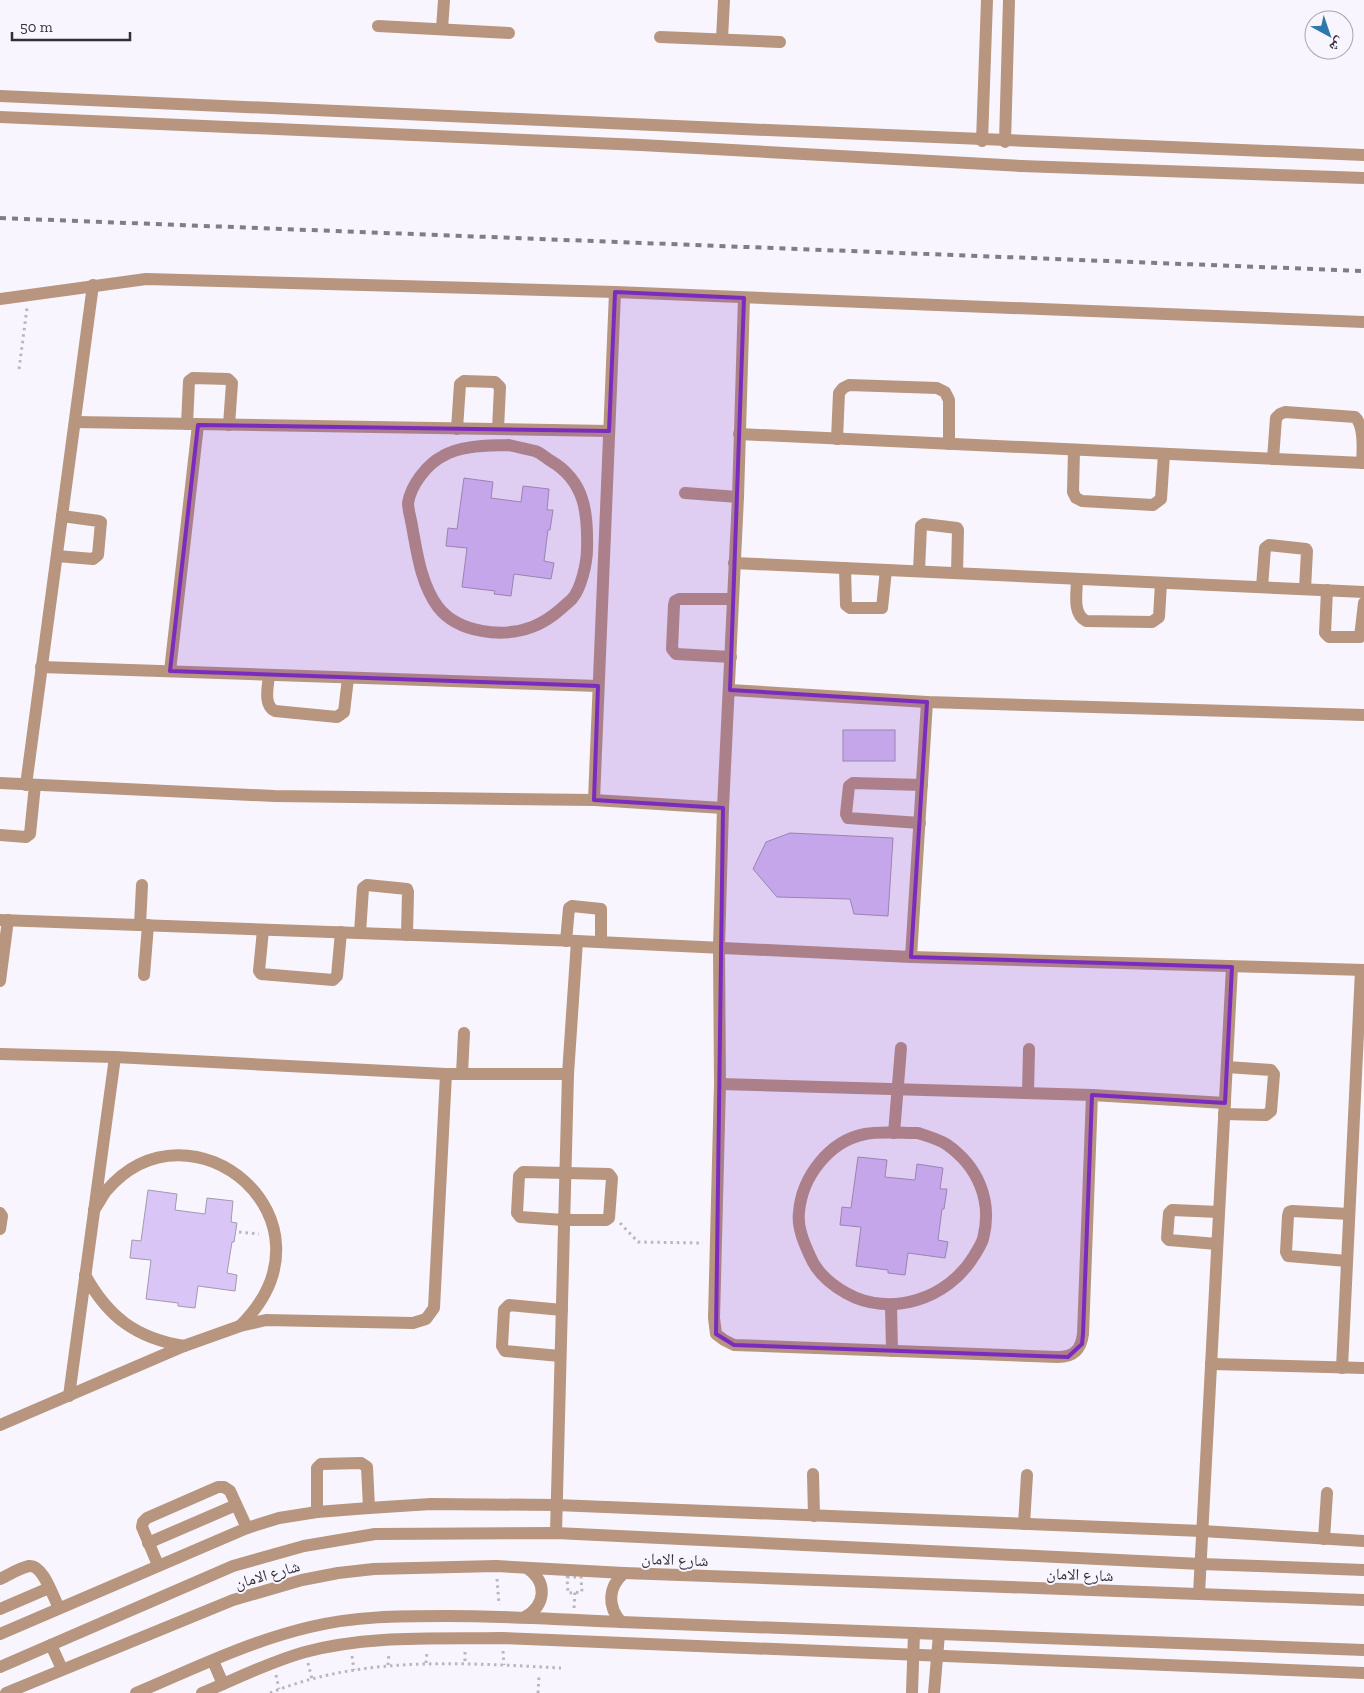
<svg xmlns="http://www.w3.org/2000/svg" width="1364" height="1693" viewBox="0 0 1364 1693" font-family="'Zilla Slab','Noto Naskh Arabic',serif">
	<rect width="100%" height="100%" fill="#f8f5ff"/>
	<!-- building -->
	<g fill="#d9c5f6" stroke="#a299b0">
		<path d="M464,478L493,482L491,498L521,502L523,486L549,489L547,510H553L550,530H548L544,561L554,563L551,579L514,574L511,596L494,594L495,591L462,587L467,548L446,546L448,528L457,529Z"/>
		<rect x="843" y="730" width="52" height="31"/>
		<path d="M790,833L893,838L888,916L854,914L850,899L777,897L753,869L766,842Z"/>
		<path d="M858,1157L887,1160L885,1177L915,1180L917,1164L943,1168L940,1189H947L944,1209H942L938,1240L948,1242L945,1258L908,1253L905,1275L888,1273V1270L856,1266L861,1227L840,1225L842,1207L851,1208Z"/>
		<path d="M148,1190L177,1194L175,1210L205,1214L207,1198L233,1201L231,1222L237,1223L234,1242H232L227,1273L237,1275L235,1291L198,1286L195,1308L178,1306V1303L146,1299L151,1260L130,1258L132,1240L141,1241Z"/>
	</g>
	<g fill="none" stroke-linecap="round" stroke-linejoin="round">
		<!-- path -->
		<g stroke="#b9b6bf" stroke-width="3" stroke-dasharray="2.5 4" stroke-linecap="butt">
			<path d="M19,369L27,308"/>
			<path d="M620,1223L638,1242L703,1243"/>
			<path d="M239,1232L259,1234"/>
			<path d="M567,1577H581L582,1592L568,1593Z"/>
			<path d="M497,1579L499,1605"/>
			<path d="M574,1608L575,1592"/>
			<path d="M503,1651L504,1665"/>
			<path d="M465,1652V1664"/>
			<path d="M352,1656L354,1670"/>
			<path d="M308,1663L312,1679"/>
			<path d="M426,1663L427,1651"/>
			<path d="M388,1665L389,1653"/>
			<path d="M276,1675L279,1689"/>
			<path d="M270,1693C363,1655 463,1663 561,1668"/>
			<path d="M538,1693L539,1676"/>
		</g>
		<!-- minor -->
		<g stroke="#b7957e" stroke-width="12">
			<path d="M378,26L509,33"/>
			<path d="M442,29L444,0"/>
			<path d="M660,37L780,42"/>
			<path d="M722,39L724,0"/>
			<path d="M0,96C455,114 909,139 1364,155"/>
			<path d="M0,117L641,145L1021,166L1364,178"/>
			<path d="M982,141L987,0"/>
			<path d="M1005,142L1009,0"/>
			<path d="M744,298L738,497L723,808L719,947L720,1084L714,1318L716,1334L724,1340L734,1345L1058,1357C1074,1357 1081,1350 1083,1334L1092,1095"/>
			<path d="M0,299L146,279L615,292L1364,322"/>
			<path d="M75,422L609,431"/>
			<path d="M187,424L189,381L193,378L228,379L232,383L229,425"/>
			<path d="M457,429L460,384L464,381L495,382L500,387L498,429"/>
			<path d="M739,434L1364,463"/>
			<path d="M837,439L839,393L843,388L849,385L937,388L945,392L949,400V444"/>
			<path d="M509,445C518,447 527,449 535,451C541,453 546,458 551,461C585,481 588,513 587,549C587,563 581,589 572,599C560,610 548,621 532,627C503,638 458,633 438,607C421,584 417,553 412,526C411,519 408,510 408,503C411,485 427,464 443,456C462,445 487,446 509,445Z"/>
			<path d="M1074,450L1073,492L1076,498L1082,501L1153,505L1161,499L1164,454"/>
			<path d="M1273,459L1276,418L1280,414L1285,412L1355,417C1364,425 1363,449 1362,463"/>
			<path d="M685,493L738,497"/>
			<path d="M57,556L93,559L98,555L101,522L99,521L62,516"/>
			<path d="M734,563L1364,592"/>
			<path d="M845,568L846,605L850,608H882L886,570"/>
			<path d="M919,571L921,526L924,524L957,528L958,530L957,573"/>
			<path d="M1077,579C1077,592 1072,614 1086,621L1152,622L1159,617L1161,583"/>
			<path d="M1262,587L1265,548L1269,545L1306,549L1307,551L1305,589"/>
			<path d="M1327,590L1325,633L1329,637H1360L1364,603"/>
			<path d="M731,657L676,654L672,649L674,605L675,601L679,599H733"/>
			<path d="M41,667L598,686"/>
			<path d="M170,671L198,425"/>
			<path d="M269,675C268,687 263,705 275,711L337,717L344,712L348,678"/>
			<path d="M730,690L927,702L1364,715"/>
			<path d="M0,783L274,796L594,800L723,808"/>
			<path d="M26,785L93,285"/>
			<path d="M594,800L615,292"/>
			<path d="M920,823L848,818L846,814L849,786L853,783L922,785"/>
			<path d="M0,835L26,837L30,834L35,785"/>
			<path d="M0,920L577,941L911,957L1364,970"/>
			<path d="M140,925L142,885"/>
			<path d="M263,930L259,971L261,974L333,980L337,976L341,932"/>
			<path d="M360,933L363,888L367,885L407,889L408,892L407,935"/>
			<path d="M566,941L569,908L572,906L601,909V942"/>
			<path d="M911,957L927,702"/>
			<path d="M144,975L148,925"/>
			<path d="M0,981L8,920"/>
			<path d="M0,1054L115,1057L446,1074H568"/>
			<path d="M462,1074L464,1033"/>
			<path d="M720,1084L1092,1095L1225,1103"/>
			<path d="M1028,1093L1029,1049"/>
			<path d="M1224,1114L1266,1115L1271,1111L1274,1074L1271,1070L1227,1067"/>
			<path d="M894,1133L901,1048"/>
			<path d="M918,1133C927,1136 938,1139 946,1144C978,1166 993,1201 983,1239C981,1245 977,1251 974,1256C948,1299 890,1318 846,1293C830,1284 817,1273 810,1256C804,1243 797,1227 799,1212C802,1177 829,1141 865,1134C880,1131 902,1133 918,1133Z"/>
			<path d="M523,1172L609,1174L612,1178L609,1218L606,1220H564L520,1217L517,1213L519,1176Z"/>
			<path d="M94,1210C98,1204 102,1197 106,1191C191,1091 347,1221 240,1326"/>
			<path d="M0,1213L2,1216L0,1229"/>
			<path d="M1217,1244L1169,1240L1167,1238L1169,1213L1172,1210L1219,1212"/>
			<path d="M1347,1261L1288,1256L1286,1252L1288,1216L1289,1212L1292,1211L1349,1214"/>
			<path d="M85,1275C108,1317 136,1338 184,1346"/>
			<path d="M891,1305L892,1351"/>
			<path d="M560,1356L505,1351L502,1346L504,1310L509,1305L562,1310"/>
			<path d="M1211,1364L1364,1368"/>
			<path d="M1342,1368L1361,970"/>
			<path d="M69,1396L115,1057"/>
			<path d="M0,1425L184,1346L240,1326L266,1320L413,1323L426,1319L434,1308L446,1074"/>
			<path d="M813,1474L814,1516"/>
			<path d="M317,1512V1468L321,1464L361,1463L367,1467L369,1508"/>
			<path d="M1024,1524L1027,1475"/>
			<path d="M556,1533L568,1074L577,941"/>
			<path d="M1324,1539L1327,1493"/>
			<path d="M148,1543L236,1505"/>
			<path d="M158,1565L142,1527L143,1522L147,1518L218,1487H224L230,1491L247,1528"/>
			<path d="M0,1579C9,1575 19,1568 29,1566C43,1564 53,1597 59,1608"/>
			<path d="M1199,1594L1232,967"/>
			<path d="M0,1609L49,1588"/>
			<path d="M525,1617C546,1605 548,1582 527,1568"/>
			<path d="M621,1622C607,1606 608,1587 624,1573"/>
			<path d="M0,1634L247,1528L279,1518L317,1512L369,1508L431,1504L556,1505L1202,1531L1364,1541"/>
			<path d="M51,1645L62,1669"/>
			<path d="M213,1661L223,1684"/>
			<path d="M0,1667L233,1566L304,1546L375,1534L556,1533L1201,1564L1364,1570"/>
			<path d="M6,1693L233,1600L302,1580L338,1573L374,1569L496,1566L624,1573L1364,1600"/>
			<path d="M136,1693C193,1669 250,1641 310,1627C355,1616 400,1616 446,1616C504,1616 562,1619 621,1622L1364,1650"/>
			<path d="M202,1693C236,1679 269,1662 305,1652C368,1635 436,1639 501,1638L1364,1673"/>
			<path d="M912,1693L914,1633"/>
			<path d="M934,1693L939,1634"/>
		</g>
		<!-- rail -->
		<path stroke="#817d87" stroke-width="4" stroke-dasharray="6 6" stroke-linecap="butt" d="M0,218L1364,271"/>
	</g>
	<!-- marked area -->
	<path fill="#7b2cbf" fill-opacity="0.2" stroke="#7b2cbf" stroke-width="4" stroke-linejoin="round" d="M615,292L744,298L730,690L927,702L911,957L1232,967L1225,1103L1092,1095L1083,1334L1082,1344L1068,1357L734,1345L716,1334L723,808L594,800L598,686L170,671L198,425L609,431Z"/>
	<g text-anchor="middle" stroke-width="4" stroke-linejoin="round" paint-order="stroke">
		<!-- street labels -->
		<g font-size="16" fill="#332f38" stroke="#f8f5ff">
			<text transform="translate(675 1559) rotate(2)" y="6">شارع الامان</text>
			<text transform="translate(267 1574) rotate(-16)" y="6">شارع الامان</text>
			<text transform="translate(1080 1574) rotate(2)" y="6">شارع الامان</text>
		</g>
	</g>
	<!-- north arrow -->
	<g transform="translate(1329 35) rotate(140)"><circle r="24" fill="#f8f5ff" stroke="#a9a6af"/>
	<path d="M0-4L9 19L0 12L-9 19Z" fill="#2e79ac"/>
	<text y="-8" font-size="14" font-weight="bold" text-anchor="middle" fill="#332f38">ش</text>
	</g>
	<!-- scale -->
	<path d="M12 32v8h118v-8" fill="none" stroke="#332f38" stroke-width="2.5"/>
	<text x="20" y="32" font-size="15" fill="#332f38" stroke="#f8f5ff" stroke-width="4" paint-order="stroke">50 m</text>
</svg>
